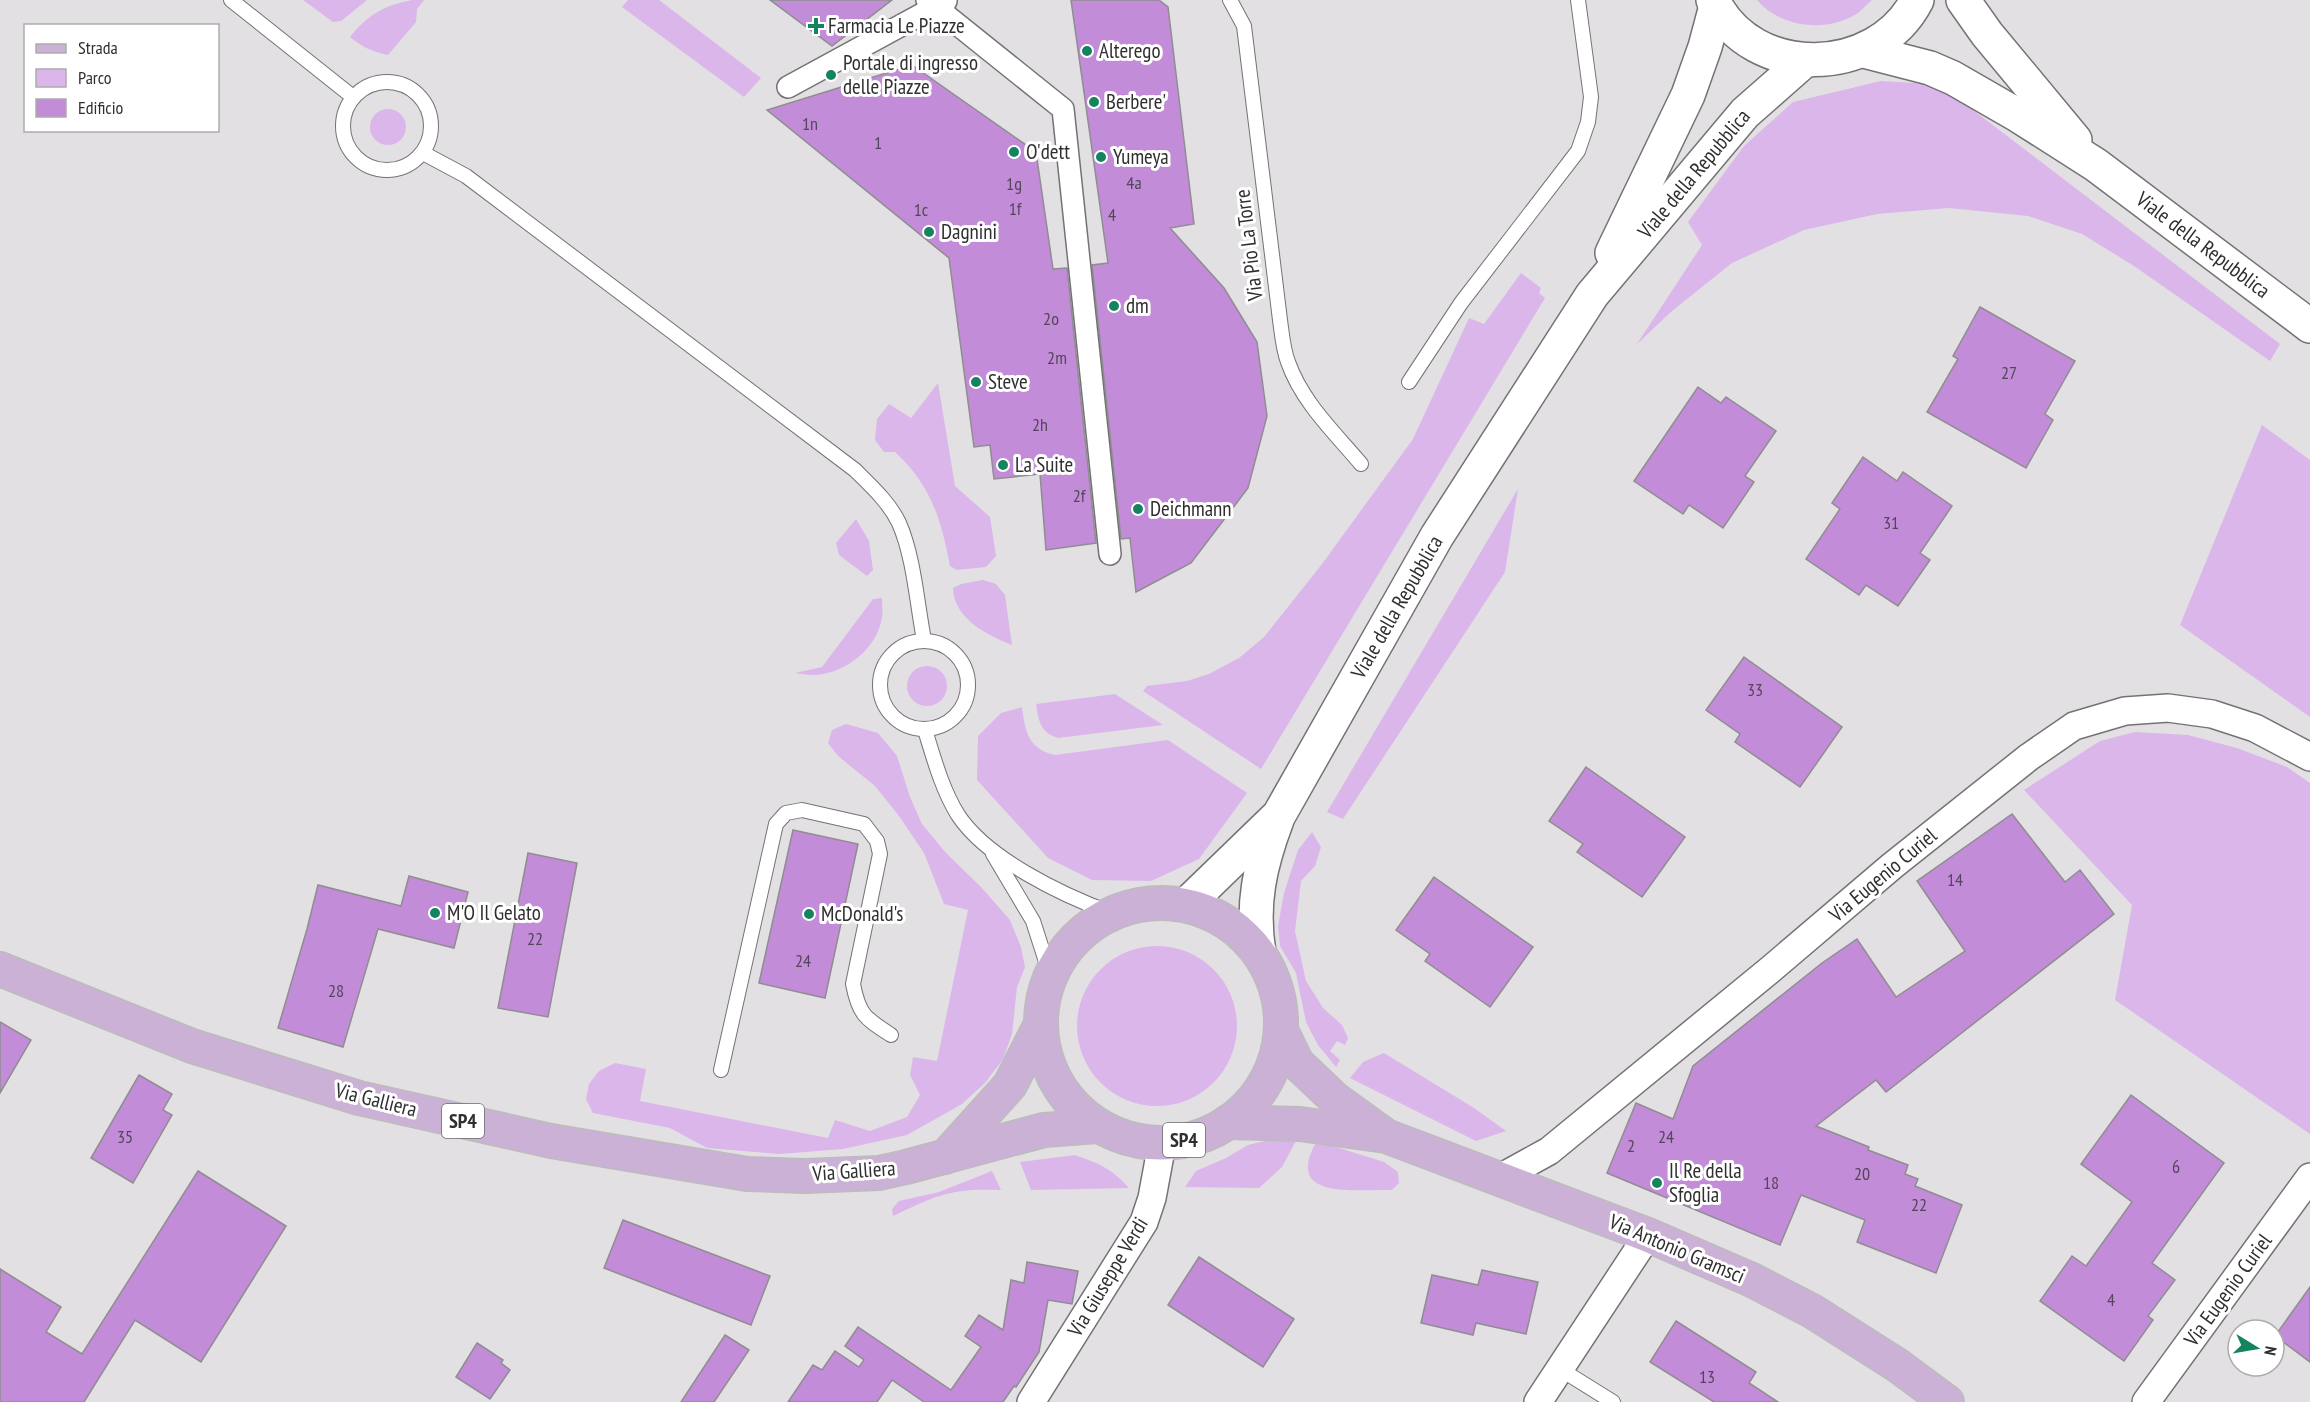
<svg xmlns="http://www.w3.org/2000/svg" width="2310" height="1402" viewBox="0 0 2310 1402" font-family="'PT Sans Narrow',sans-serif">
	<rect width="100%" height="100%" fill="#e2e0e3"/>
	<!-- green -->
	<g fill="#dbb6ea">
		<path d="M303,0H367L341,21L333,22Z"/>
		<path d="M412,0H424L417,9L416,22L388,55C373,52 362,47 350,37C369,14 383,6 412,0Z"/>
		<path d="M628,0H659L761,78L744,97L622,7Z"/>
		<path d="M1757,0H1872C1867,4 1863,9 1858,13C1828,33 1780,28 1757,0Z"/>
		<path d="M1881,81L1930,84L1952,94L2280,344L2270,361L2134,266L2082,234L2028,216L1949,208L1877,214L1804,230L1732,263L1672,311L1637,344L1702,245L1688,222L1744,146L1793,102Z"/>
		<circle cx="388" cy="127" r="18"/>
		<path d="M1521,273L1541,288L1539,293L1545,298L1261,769L1143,691L1147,686L1187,681L1209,674L1239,658L1264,637L1322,564L1413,439L1469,318L1484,324Z"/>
		<path d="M938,383L955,486L990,517L996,556L986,567L957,570L950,566C941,519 931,485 895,452H884L875,440L877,419L889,404L911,418Z"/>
		<path d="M2262,425L2310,460V717L2180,625Z"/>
		<path d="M1518,489L1505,572L1343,819L1327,812Z"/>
		<path d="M856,519L869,541L873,570L867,576L839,555L836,543Z"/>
		<path d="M983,580L996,584L1005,595L1012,645C987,635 954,619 953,588L961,584Z"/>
		<path d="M882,598C882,604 883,611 882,617C878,648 845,674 814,675C808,675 802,674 795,673L822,667L873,599Z"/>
		<circle cx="927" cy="686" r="20"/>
		<path d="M1115,694L1163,725L1058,738C1040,732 1039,722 1036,704Z"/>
		<path d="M1022,707C1025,731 1028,749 1055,755L1168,740L1247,793L1199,859L1151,881L1092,880L1048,858L977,780L978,736L1001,713Z"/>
		<path d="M846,724L878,733L897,756L910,797L922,824L946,853L981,887L1010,920L1021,947L1025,967L1017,987L1012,1034L1003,1059L985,1083L962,1104L907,1135L843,1149L779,1154L707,1148L670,1128L593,1113L586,1099L589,1084L599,1071L615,1063L646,1069L640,1101L828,1138L835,1120L870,1131L907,1117L920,1095L910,1075L913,1057L937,1061L968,910L944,904L924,853L899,816L875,786L838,756L828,743L832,730Z"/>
		<path d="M2135,732L2188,735L2237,748L2287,767L2310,783V1134L2115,1000L2132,905L2024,790L2100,741Z"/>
		<path d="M1312,832L1321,847L1315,866L1301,881L1295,931L1306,981L1323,1008L1342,1025L1348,1038L1345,1045L1337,1041L1330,1051L1340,1060L1336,1067L1318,1045L1306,1022L1296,973L1280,946L1278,926L1284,893L1298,850Z"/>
		<circle cx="1157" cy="1026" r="80"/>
		<path d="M1384,1053L1474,1108L1506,1131L1476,1141L1350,1078L1363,1062Z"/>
		<path d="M1273,1139H1297L1282,1167L1259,1188L1185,1187L1196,1171L1226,1158L1248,1145Z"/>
		<path d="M1317,1141L1384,1162L1398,1172L1399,1183L1392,1190C1357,1189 1282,1201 1317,1141Z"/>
		<path d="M1075,1155C1100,1164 1111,1168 1129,1188L1031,1190L1020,1162Z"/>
		<path d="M992,1171L1001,1190C951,1188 937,1195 893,1216L892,1209L899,1201L939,1192Z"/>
	</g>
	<!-- building -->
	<g fill="#c28cd9" stroke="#8f8d90" stroke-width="1.5">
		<path d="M770,0H892L832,46Z"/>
		<path d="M1071,0H1159L1168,7L1194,224L1170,228L1224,288L1257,342L1267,416L1248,488L1191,563L1136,592L1130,538L1121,539L1092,265L1108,263Z"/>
		<path d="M912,65L1036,152L1053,269L1067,268L1096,543L1046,550L1040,474L994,479L990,445L974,447L949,258L767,110Z"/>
		<path d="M1980,307L2075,361L2045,414L2053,420L2026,468L1927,412L1958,359L1953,356Z"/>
		<path d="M1698,387L1721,403L1726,397L1776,431L1745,476L1754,482L1723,528L1689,505L1683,514L1634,481Z"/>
		<path d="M1863,457L1897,481L1903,472L1952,506L1920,553L1930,560L1898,606L1866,585L1859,595L1806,559L1840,509L1832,503Z"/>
		<path d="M1744,657L1842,727L1800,787L1735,742L1740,734L1706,710Z"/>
		<path d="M1586,767L1685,837L1642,897L1577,852L1583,844L1549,821Z"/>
		<path d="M2012,814L2065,882L2080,870L2114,914L1886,1092L1876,1080L1816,1126L1869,1147L1868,1150L1908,1165L1905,1174L1918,1179L1915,1186L1962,1205L1936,1273L1857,1242L1865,1220L1801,1195L1780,1245L1607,1173L1636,1103L1673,1119L1693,1066L1822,963L1857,939L1896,997L1965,951L1917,881Z"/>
		<path d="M793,830L858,844L825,998L759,983Z"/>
		<path d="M528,853L577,863L548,1017L498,1008Z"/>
		<path d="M409,876L468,892L454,948L378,929L343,1047L278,1028L307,929L318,885L401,906Z"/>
		<path d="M1434,877L1533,947L1490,1007L1425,961L1430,954L1396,930Z"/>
		<path d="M0,1022L31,1040L0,1093Z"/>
		<path d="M139,1075L172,1094L163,1110L172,1115L133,1183L91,1158Z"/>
		<path d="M2131,1095L2224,1163L2152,1263L2175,1280L2148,1316L2153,1320L2124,1361L2040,1301L2072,1256L2086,1266L2132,1202L2081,1164Z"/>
		<path d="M198,1171L286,1226L201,1362L135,1320L84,1402H0V1269L61,1307L46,1332L82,1354Z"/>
		<path d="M623,1220L770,1276L751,1325L604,1268Z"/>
		<path d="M1199,1257L1294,1319L1263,1367L1168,1305Z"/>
		<path d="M1027,1262L1078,1271L1072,1304L1048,1300L1039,1352L1016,1387L1014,1386L1003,1402H924L892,1380L877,1402H788L813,1365L822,1370L835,1351L859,1367L864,1360L845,1346L858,1327L951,1390L981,1347L965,1336L979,1315L1003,1330L1011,1280L1024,1283Z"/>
		<path d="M1482,1270L1538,1282L1526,1334L1476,1323L1473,1335L1421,1323L1432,1275L1478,1285Z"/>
		<path d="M2310,1287V1362L2275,1336Z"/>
		<path d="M1676,1321L1756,1372L1749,1383L1778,1402H1714L1650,1362Z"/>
		<path d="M725,1335L749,1350L714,1402H681Z"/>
		<path d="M477,1343L503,1360L501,1363L510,1370L490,1399L456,1377Z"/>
	</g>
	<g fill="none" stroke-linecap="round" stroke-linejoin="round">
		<defs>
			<g id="service">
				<path d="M231,0L353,97"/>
				<path d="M1230,0L1244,26L1280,320C1282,334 1283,349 1288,362C1302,402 1334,432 1361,464"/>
				<circle cx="387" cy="126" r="44"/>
				<path d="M423,153L466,176L855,470C871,486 889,502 899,523C914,557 917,604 924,640"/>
				<path d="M1409,382L1461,303L1578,151L1588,122L1591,97L1578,0"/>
				<circle cx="924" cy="685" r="44"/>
				<path d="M925,730C934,759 942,789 958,815C987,859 1062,895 1111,913L1116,911"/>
				<path d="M993,854L1033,921L1050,974"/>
				<path d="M721,1070L776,824L786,813L802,810L864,824L877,841L880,854L853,984C859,1015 865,1018 891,1035"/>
				<path d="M1560,1369L1613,1402"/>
			</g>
			<g id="pedestrian">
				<path d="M927,0L1063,109L1110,554"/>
				<path d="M788,87L946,1"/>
			</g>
			<g id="minor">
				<path d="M1500,1178L1549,1151L1771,969L1892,866L2029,757L2074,726L2125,711L2168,708L2212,714L2255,728L2310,757"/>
				<path d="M1031,1402L1144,1222L1152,1198L1162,1144"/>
				<path d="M1538,1402L1648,1235"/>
				<path d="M2146,1402L2310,1177"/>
			</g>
			<g id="tertiary">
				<path d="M1713,0C1752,81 1877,78 1917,0"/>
				<path d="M1963,0L1987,34L2075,140"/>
				<path d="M1864,51L1930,68L1953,78L2019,116L2096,165L2310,326"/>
				<path d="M1612,253L1688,95L1705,47L1716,6"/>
				<path d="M1186,905L1279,815L1437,536L1592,295L1745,113L1804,61"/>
				<path d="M1259,953C1251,904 1260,865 1277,820"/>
			</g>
			<g id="primary">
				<circle cx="1161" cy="1023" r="120"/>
				<path d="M0,969L192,1046L359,1098L551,1141L747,1174L805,1176L879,1173L906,1167L1044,1130L1098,1126"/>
				<path d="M1281,1030L1297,1063L1335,1099L1382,1133"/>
				<path d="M1228,1122L1300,1124L1386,1136L1648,1235L1752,1280L1812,1311L1897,1365L1947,1402"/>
				<path d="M945,1157L1010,1085L1040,1026"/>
			</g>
		</defs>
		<!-- service casing -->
		<use href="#service" stroke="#747275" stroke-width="16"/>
		<!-- pedestrian casing -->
		<use href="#pedestrian" stroke="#747275" stroke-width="24"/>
		<!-- minor casing -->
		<use href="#minor" stroke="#747275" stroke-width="30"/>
		<!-- tertiary casing -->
		<use href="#tertiary" stroke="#747275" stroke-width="36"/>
		<!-- primary casing -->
		<use href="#primary" stroke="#bdbcbd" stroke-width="36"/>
		<!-- service -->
		<use href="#service" stroke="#fff" stroke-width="14"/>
		<!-- pedestrian -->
		<use href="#pedestrian" stroke="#fff" stroke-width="21"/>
		<!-- minor -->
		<use href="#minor" stroke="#fff" stroke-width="27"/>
		<!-- tertiary -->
		<use href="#tertiary" stroke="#fff" stroke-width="33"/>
		<!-- primary -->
		<use href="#primary" stroke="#cbb1d6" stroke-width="33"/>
	</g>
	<!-- markers -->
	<g fill="#148360" stroke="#fff" stroke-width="2">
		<path d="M813 17h6v6h6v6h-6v6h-6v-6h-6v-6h6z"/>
		<circle cx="1087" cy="51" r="6"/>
		<circle cx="831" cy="75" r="6"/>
		<circle cx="1094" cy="102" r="6"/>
		<circle cx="1014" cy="152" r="6"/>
		<circle cx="1101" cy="157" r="6"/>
		<circle cx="929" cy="232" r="6"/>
		<circle cx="1114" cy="306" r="6"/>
		<circle cx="976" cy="382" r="6"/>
		<circle cx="1003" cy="465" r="6"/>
		<circle cx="1138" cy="509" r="6"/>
		<circle cx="435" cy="913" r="6"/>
		<circle cx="809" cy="914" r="6"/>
		<circle cx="1657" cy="1183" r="6"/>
	</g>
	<g text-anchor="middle" stroke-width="6" stroke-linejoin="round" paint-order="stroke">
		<!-- number labels -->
		<g font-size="18" fill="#54465a">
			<text x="810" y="130">1n</text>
			<text x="878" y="149">1</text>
			<text x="1134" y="189">4a</text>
			<text x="1014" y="190">1g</text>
			<text x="1015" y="215">1f</text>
			<text x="921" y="216">1c</text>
			<text x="1112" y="221">4</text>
			<text x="1051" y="325">2o</text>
			<text x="1057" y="364">2m</text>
			<text x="2009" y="379">27</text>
			<text x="1040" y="431">2h</text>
			<text x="1079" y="502">2f</text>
			<text x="1891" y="529">31</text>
			<text x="1755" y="696">33</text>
			<text x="1955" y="886">14</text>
			<text x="535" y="945">22</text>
			<text x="803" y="967">24</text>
			<text x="336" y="997">28</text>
			<text x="125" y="1143">35</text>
			<text x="1666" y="1143">24</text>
			<text x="1631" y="1152">2</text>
			<text x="2176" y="1173">6</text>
			<text x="1862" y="1180">20</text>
			<text x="1771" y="1189">18</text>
			<text x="1919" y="1211">22</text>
			<text x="2111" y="1306">4</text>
			<text x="1707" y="1383">13</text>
		</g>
		<!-- shield labels -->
		<g fill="#fff" stroke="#6e6d6e" stroke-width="1.5">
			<rect x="442" y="1104" width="42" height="34" rx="4.5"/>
			<rect x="1163" y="1123" width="42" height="34" rx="4.5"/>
		</g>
		<g font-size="20" font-weight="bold" fill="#302f30">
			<text x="463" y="1128">SP4</text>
			<text x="1184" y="1147">SP4</text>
		</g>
		<!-- poi labels -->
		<g font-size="21" fill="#302f30" stroke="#fff" text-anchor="start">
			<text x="828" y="33">Farmacia Le Piazze</text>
			<text x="1099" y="58">Alterego</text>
			<text x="843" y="70">Portale di ingresso<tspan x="843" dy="24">delle Piazze</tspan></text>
			<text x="1106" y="109">Berbere'</text>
			<text x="1026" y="159">O'dett</text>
			<text x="1113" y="164">Yumeya</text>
			<text x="941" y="239">Dagnini</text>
			<text x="1126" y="313">dm</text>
			<text x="988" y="389">Steve</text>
			<text x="1015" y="472">La Suite</text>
			<text x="1150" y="516">Deichmann</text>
			<text x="447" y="920">M'O Il Gelato</text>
			<text x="821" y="921">McDonald's</text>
			<text x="1669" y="1178">Il Re della<tspan x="1669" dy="24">Sfoglia</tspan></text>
		</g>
		<!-- street labels -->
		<g font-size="21" fill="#302f30" stroke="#fff">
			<text transform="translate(1694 174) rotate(-50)" y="7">Viale della Repubblica</text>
			<text transform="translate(1249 245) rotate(-97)" y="7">Via Pio La Torre</text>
			<text transform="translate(2203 245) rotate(37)" y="7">Viale della Repubblica</text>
			<text transform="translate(1397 607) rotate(-60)" y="7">Viale della Repubblica</text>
			<text transform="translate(1883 875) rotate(-40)" y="7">Via Eugenio Curiel</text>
			<text transform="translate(376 1100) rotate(14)" y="7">Via Galliera</text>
			<text transform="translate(854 1171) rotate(-4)" y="7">Via Galliera</text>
			<text transform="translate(1677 1249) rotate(23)" y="7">Via Antonio Gramsci</text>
			<text transform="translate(1108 1277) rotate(-59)" y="7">Via Giuseppe Verdi</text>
			<text transform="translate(2228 1290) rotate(-54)" y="7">Via Eugenio Curiel</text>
		</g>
	</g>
	<!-- legend -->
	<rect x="24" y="24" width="195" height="108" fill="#ffffff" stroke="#acacac" stroke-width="1.5"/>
	<rect x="36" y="44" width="30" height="9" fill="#cbb1d6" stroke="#acacac" stroke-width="1.5"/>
	<text x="78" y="54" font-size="18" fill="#302f30">Strada</text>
	<rect x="36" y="69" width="30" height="18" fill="#dbb6ea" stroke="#acacac" stroke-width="1.5"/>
	<text x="78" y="84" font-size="18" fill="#302f30">Parco</text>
	<rect x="36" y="99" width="30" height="18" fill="#c28cd9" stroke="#acacac" stroke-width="1.5"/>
	<text x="78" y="114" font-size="18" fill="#302f30">Edificio</text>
	<!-- north arrow -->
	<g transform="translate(2256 1348) rotate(101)"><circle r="28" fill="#ffffff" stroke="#acacac" stroke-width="1.5"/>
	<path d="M0-4.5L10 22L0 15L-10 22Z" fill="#148360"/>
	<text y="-9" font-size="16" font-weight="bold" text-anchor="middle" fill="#302f30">N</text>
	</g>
</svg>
